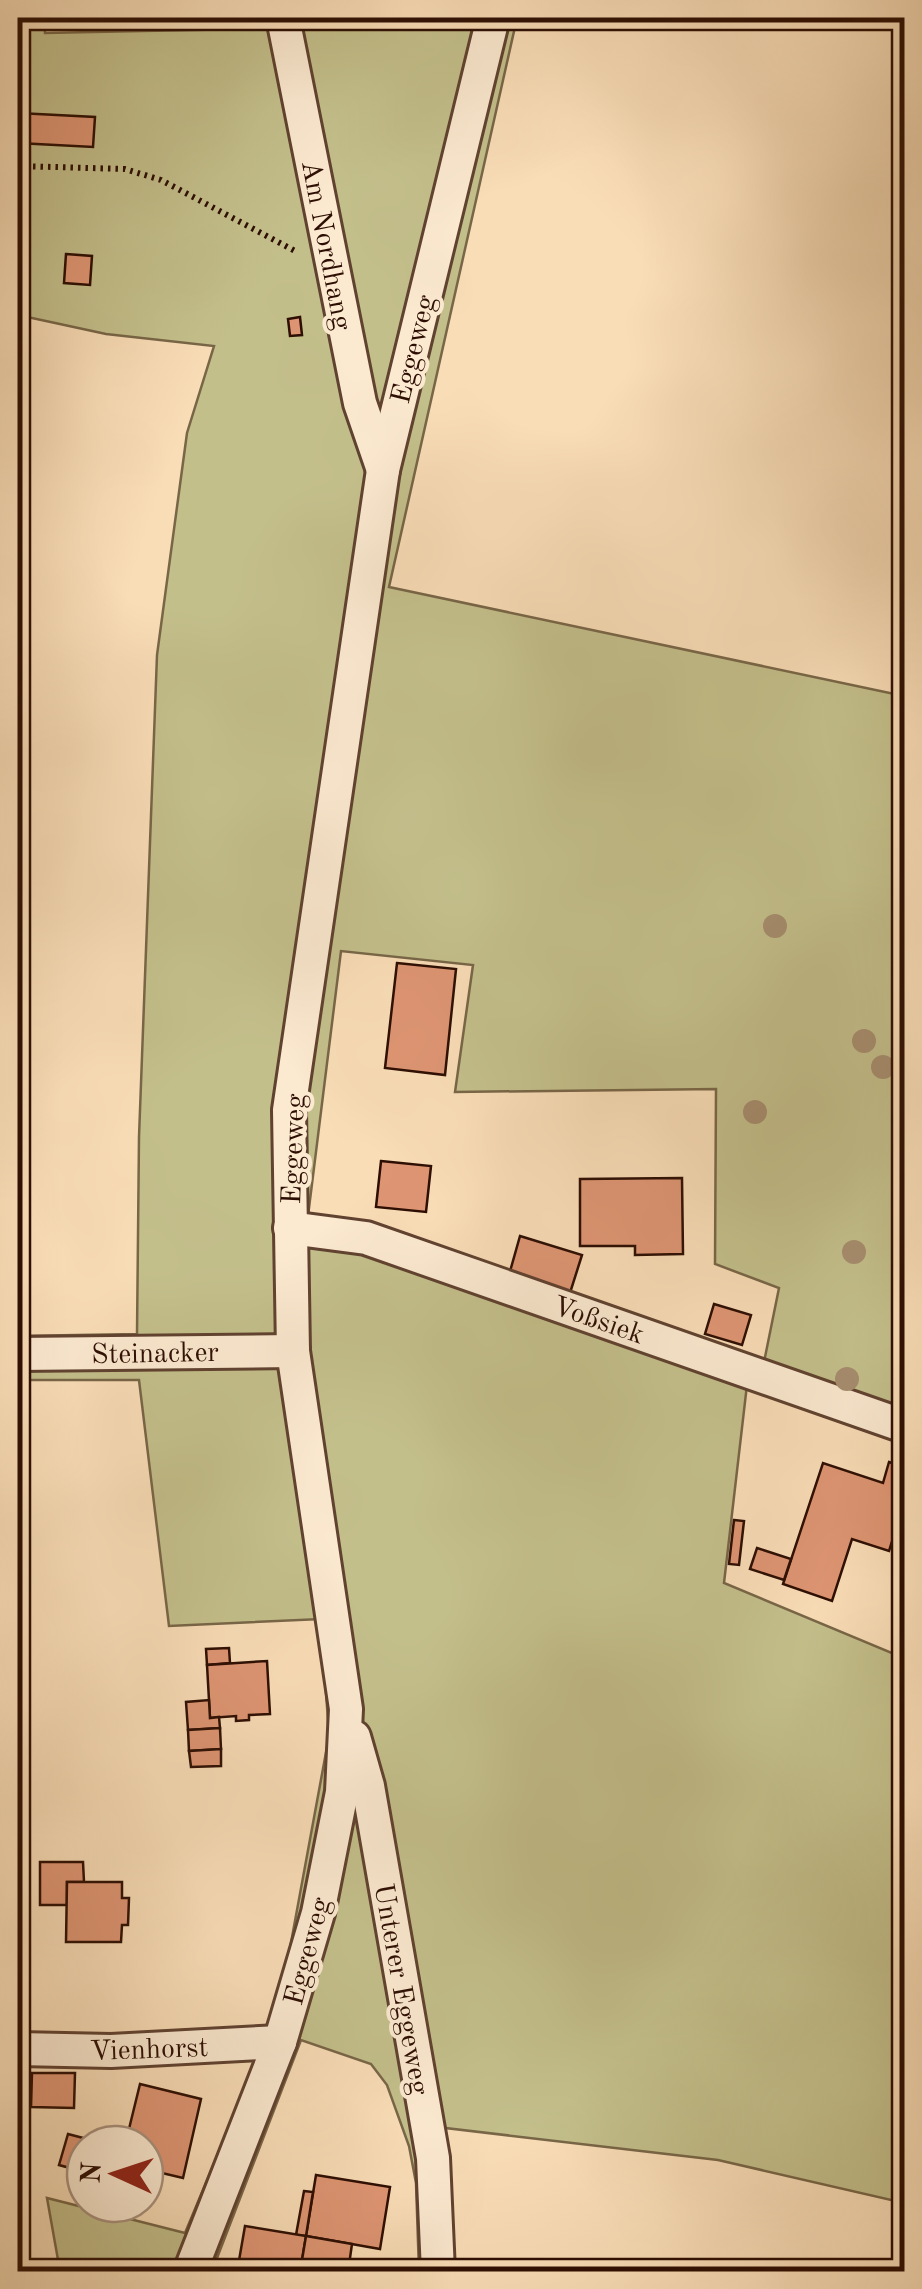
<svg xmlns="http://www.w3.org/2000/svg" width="922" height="2289" viewBox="0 0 922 2289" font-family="'Old Standard TT',serif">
	<rect width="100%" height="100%" fill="#f9ddb7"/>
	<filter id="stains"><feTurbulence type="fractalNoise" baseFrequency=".002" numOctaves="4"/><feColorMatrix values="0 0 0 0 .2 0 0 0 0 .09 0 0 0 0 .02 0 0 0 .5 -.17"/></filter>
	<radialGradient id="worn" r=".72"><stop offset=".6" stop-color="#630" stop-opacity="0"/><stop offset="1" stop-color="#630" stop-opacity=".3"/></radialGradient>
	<!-- green -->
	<path fill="#c3bf8b" stroke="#786647" stroke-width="2.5" d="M18,18H44L45,33L293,28L292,18H517L389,587L904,696V1415L763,1367L779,1288L715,1264L716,1089L455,1092L473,965L341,951L307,1224L750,1359L724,1583L904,1658V2203L718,2160L445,2128L451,2271H419L416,2183L409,2146L387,2085L371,2064L301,2040L212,2271H60L47,2198L185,2233L279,2008L329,1736L321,1619L169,1626L139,1380H18V1336L137,1334L139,1137L157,655L187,433L214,346L106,334L18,315Z"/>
	<!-- building -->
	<g fill="#de9573" stroke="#2d0e03" stroke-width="2.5">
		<path d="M18,113L95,117L93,147L18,143Z"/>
		<path d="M66,254L92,256L90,285L64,283Z"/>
		<path d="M300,317L302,335L290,336L288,319Z"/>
		<path d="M397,963L456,969L445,1075L385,1068Z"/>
		<path d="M381,1161L431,1166L426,1212L376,1207Z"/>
		<path d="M682,1178L683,1254L635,1255V1246H580V1179Z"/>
		<path d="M520,1236L582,1255L570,1293L509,1275Z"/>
		<path d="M714,1304L751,1315L742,1345L705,1334Z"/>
		<path d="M889,1462L904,1467V1503L889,1551L852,1539L832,1601L783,1584L823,1463L883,1483Z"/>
		<path d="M734,1520L744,1521L739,1565L729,1564Z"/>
		<path d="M757,1548L791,1559L784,1580L750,1569Z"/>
		<path d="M229,1648L230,1663L207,1665L206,1649Z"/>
		<path d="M267,1661L270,1714L249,1715V1720L236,1721V1716L210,1718L207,1665Z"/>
		<path d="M209,1700L210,1718L219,1717L220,1728L188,1730L186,1702Z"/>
		<path d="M220,1728L221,1749L189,1751L188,1730Z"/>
		<path d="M221,1749V1766L191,1767L189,1751Z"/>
		<path d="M40,1862H83L84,1882H67V1905H40Z"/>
		<path d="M67,1882H122V1898H129L128,1925H122L121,1942H66Z"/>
		<path d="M32,2073H75L74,2108L31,2107Z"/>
		<path d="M140,2084L201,2099L183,2178L145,2169L147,2142L127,2137Z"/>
		<path d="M68,2134L106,2144H85V2172L59,2165Z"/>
		<path d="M316,2175L390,2187L380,2249L306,2236Z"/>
		<path d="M304,2191L313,2192L306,2236L296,2235Z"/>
		<path d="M245,2226L306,2236L300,2272H237Z"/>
		<path d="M306,2236L352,2244L348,2272H300Z"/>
	</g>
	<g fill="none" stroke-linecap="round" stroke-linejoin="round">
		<defs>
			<g id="street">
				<path d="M283,18L360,403L383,470"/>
				<path d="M290,1228L366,1238L904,1426"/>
				<path d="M18,1354L293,1351"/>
				<path d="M354,1737L368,1786L433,2158L438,2272"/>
				<path d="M18,2049L111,2051L280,2042"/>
				<path d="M190,2272L280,2042L318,1913L342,1792L346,1709L293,1351L289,1110L383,470L493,18"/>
			</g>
		</defs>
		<!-- street casing -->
		<use href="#street" stroke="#604230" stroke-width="38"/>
		<!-- path -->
		<path stroke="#2d0e03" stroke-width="6" stroke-dasharray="2.5 5" stroke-linecap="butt" d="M18,166L125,169L161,180L297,252"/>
		<!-- street -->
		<use href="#street" stroke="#fbe9d0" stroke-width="32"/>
	</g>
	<!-- trees -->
	<g fill="#a68d6e">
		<circle cx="775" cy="926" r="12"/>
		<circle cx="864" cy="1041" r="12"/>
		<circle cx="883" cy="1067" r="12"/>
		<circle cx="755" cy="1112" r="12"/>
		<circle cx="854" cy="1252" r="12"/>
		<circle cx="847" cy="1379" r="12"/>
	</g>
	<g text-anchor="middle" stroke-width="8" stroke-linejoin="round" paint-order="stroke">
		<!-- street labels -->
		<g font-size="28" fill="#2d0e03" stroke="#fbe9d0">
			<text transform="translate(328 245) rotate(79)" y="10">Am Nordhang</text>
			<text transform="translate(412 349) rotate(-76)" y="10">Eggeweg</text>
			<text transform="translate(292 1149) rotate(-88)" y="10">Eggeweg</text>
			<text transform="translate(599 1319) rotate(19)" y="10">Voßsiek</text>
			<text transform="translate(155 1352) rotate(-1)" y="10">Steinacker</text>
			<text transform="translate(306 1951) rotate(-75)" y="10">Eggeweg</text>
			<text transform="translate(403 1989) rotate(80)" y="10">Unterer Eggeweg</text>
			<text transform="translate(149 2048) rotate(-2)" y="10">Vienhorst</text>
		</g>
	</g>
	<!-- margin -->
	<rect width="922" height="2289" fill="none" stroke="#f9ddb7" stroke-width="60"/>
	<rect x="20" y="20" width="882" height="2249" fill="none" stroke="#2d0e03" stroke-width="5"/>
	<rect x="30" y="30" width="862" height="2229" fill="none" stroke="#2d0e03" stroke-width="2.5"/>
	<!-- north arrow -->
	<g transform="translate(115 2174) rotate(273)"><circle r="48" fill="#fbe9d0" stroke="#a9917e" stroke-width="2.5"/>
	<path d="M0-8L18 38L0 25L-18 38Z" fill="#8f2418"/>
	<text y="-15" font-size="28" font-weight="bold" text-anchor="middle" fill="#2d0e03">N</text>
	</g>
	<rect width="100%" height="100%" filter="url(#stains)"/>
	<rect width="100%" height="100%" fill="url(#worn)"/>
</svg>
